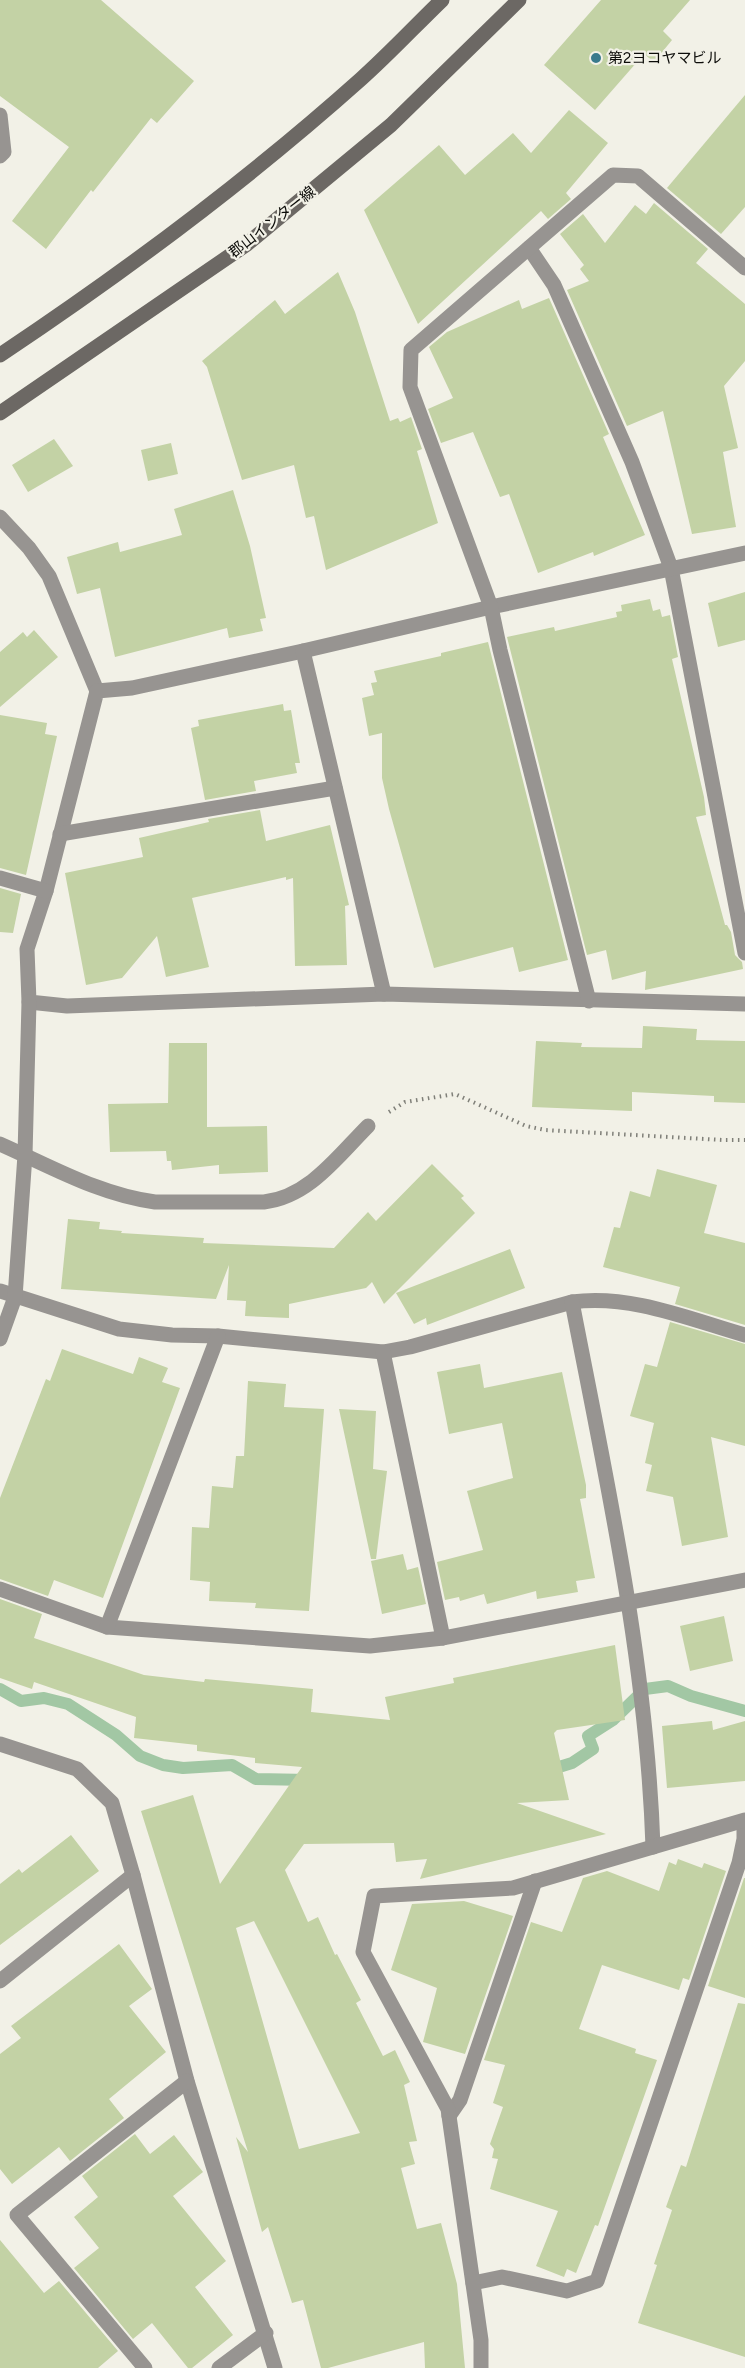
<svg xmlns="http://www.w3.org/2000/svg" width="745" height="2368" viewBox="0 0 745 2368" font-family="Figtree,'Noto Sans JP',sans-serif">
	<rect width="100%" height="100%" fill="#f2f1e7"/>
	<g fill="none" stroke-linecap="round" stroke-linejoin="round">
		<!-- stream -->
		<g stroke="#a2c7a4" stroke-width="12">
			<path d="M0,1689L21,1701L44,1698L68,1704L116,1735L140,1756L163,1765L183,1768L232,1765L256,1779L309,1780"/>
			<path d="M546,1771L572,1763L593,1749L588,1736L613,1720L645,1689L668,1686L691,1696L745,1711"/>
		</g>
	</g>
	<!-- building -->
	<g fill="#c3d2a5" fill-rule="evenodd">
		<path d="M0,0H101L194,81L157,123L151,118L93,192L91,190L46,249L12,221L69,147L0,96Z"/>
		<path d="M601,0H690L663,31L672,40L654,62L644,54L595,110L544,65Z"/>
		<path d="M745,95V207L721,234L667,188Z"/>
		<path d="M569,110L608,143L566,193L571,199L548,219L541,211L418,324L364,210L439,145L465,175L513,133L531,153Z"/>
		<path d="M654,203L708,249L696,263L745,304V361L724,386L738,448L723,452L736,527L692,534L663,411L627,426L567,290L589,281L580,269L584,265L560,234L583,214L605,243L635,205L646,214Z"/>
		<path d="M338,272L355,312L390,421L398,418L400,422L411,417L422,449L417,451L438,523L326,570L314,516L306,518L294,465L242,480L207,367L202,361L275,300L285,314Z"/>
		<path d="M549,298L609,434L603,437L645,535L594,556L593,552L538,573L509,494L500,497L473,432L441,443L428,409L453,398L429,347L447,332L519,300L522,309Z"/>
		<path d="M54,439L73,466L28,492L12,465Z"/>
		<path d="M171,443L178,474L148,481L141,450Z"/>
		<path d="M233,490L250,546L266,618L260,619L263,631L229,638L227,628L115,657L100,588L77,594L67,557L118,542L120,552L182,535L174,509Z"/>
		<path d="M745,592V640L718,647L708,603Z"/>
		<path d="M650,599L653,611L660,609L662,617L670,615L678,657L672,659L704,797L706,815L696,817L725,925H727L731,932L735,955L742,962L743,969L645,990L646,971L612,980L606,950L587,955L507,637L554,627L555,631L617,617L616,612L622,611L621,605Z"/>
		<path d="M34,630L58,657L0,707V652L23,632L27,637Z"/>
		<path d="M488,642L568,960L519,972L513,947L434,968L389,809L382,778V733L369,736L362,698L374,695L371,683L377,682L374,671L441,656V653Z"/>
		<path d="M283,704L284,711L291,710L300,763H295L297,773L254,781L256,791L205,800L191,728L199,726L198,720Z"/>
		<path d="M0,715L47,723L45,734L57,736L26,875L0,868Z"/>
		<path d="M260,810L266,841L330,825L349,905L345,906L347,965L295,966L293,878L286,880V877L192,898L209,967L166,977L157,936L122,978L86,985L65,873L143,857L139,838L209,822L208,819Z"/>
		<path d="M0,888L21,894L13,933L0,932Z"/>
		<path d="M643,1026L697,1029L696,1040L745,1041V1103L714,1102V1096L632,1092V1111L532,1107L536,1041L582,1043L581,1047L642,1048Z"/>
		<path d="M169,1043H207V1127L267,1126L268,1172L219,1174V1165L172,1170L171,1161H167L166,1151L110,1152L108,1104L168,1103Z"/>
		<path d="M432,1164L464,1196L461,1198L475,1213L384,1304L372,1282L366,1288L289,1304V1318L245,1316L246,1301L227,1300L229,1265L216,1299L61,1289L68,1219L100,1222L99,1229L122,1231L121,1233L204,1238L203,1243L334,1248L368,1212L376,1221Z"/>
		<path d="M657,1169L717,1185L704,1233L745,1243V1325L675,1304L680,1287L603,1267L614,1227L620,1228L630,1191L650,1197Z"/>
		<path d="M510,1249L525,1288L427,1325L426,1318L414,1324L396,1293Z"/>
		<path d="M670,1322L745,1344V1446L711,1437L728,1537L682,1546L673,1497L646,1491L652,1465L645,1463L654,1423L630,1416L645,1364L657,1367Z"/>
		<path d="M62,1349L133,1374L139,1357L168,1368L162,1382L180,1388L103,1598L54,1580L48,1596L0,1579V1498L46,1379L50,1381Z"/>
		<path d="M480,1364L484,1388L562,1372L586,1485V1498L580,1499L595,1578L576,1581L578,1592L537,1599L536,1591L487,1604L484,1594L460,1601L459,1597L445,1600L437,1562L483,1550L467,1491L513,1478L502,1423L449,1434L437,1372Z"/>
		<path d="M248,1381L286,1384L284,1407L324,1409L309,1611L255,1608L256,1603L209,1601L210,1582L190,1580L192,1527L209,1528L212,1486L233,1488L236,1456H244Z"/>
		<path d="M339,1409L376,1411L373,1469L387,1471L376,1559H371Z"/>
		<path d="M403,1554L407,1570L418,1567L426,1604L382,1614L371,1561Z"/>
		<path d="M0,1599L42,1614L34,1638L144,1675L204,1682L205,1679L313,1689L311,1712L390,1720L385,1697L454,1683L453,1678L615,1645L625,1720L557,1730L554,1733L569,1800L517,1803L606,1834L420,1879L427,1859L396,1862L394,1843L304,1844L285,1870L308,1922L318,1917L335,1955L337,1954L361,2000L356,2003L383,2056L395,2050L410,2082L404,2085L417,2141L409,2142L415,2164L401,2168L417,2229L441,2223L457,2284L465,2368H425L424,2342L328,2368H321L303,2300L292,2303L268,2227L262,2232L236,2137L248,2152L141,1811L193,1795L220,1884L302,1767L255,1763V1758L197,1751V1745L134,1738L136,1717L34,1682L32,1689L0,1678ZM254,1921L360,2133L299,2149L236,1928Z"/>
		<path d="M724,1616L733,1661L690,1671L680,1626Z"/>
		<path d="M712,1721L713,1730L745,1721V1781L667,1788L662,1726Z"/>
		<path d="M71,1835L99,1871L0,1945V1884L19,1869L22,1873Z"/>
		<path d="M678,1859L702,1868L704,1863L726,1871L689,1980L683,1978L679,1990L602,1965L579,2029L636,2049L635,2053L657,2060L598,2226L595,2225L576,2273L567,2269L564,2277L536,2266L558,2211L490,2189L498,2159L492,2158L494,2149L490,2144L503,2107L493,2103L505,2065L484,2060L531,1922L562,1932L583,1878L607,1871L659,1891L669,1862L676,1865Z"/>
		<path d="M744,1878H745V1998L708,1986Z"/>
		<path d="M464,1901L513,1916L465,2054L423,2042L437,1988L391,1970L412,1904Z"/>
		<path d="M119,1944L152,1989L129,2006L166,2052L109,2099L124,2118L70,2161L59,2147L12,2184L0,2169V2054L21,2038L11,2026Z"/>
		<path d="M738,2003L745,2004V2357L638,2323L657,2265L654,2264L672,2210L666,2207L681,2165L686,2167Z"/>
		<path d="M135,2134L150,2154L174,2135L203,2172L173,2196L226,2261L195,2287L233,2335L192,2368H188L152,2323L133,2339L74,2268L99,2248L74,2217L98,2197L82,2176Z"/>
		<path d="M0,2240L44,2293L59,2281L118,2351L98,2368H0Z"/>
	</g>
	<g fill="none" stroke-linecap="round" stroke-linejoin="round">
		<!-- path -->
		<path stroke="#7f7f78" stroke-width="4" stroke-dasharray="1.5 4.5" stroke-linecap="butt" d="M389,1112L405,1102L455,1094L526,1126L545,1130L723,1140H745"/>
		<!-- street -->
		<g stroke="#979491" stroke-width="15">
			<path d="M0,115L4,152L0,156"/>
			<path d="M529,248L554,285L632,462L671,568L745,953"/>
			<path d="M0,517L29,548L49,576L97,691"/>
			<path d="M745,553L491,607L303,651L132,688L97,691L46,891L27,949L29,1002L67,1006L384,994L745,1004"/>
			<path d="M303,651L384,994"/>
			<path d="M60,834L335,788"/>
			<path d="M0,878L46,891"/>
			<path d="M589,1001L500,650L491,607L410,387L411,350L613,175L638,176L745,268"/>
			<path d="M0,1144C50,1166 100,1195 155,1202H264C309,1197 338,1156 368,1126"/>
			<path d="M0,1291L119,1329L172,1335L218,1336L383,1352L410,1347L572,1302C631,1294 689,1319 745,1335"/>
			<path d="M572,1302C607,1483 647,1663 653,1847"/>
			<path d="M0,1339L15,1297L25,1155L29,1002"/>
			<path d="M383,1352L443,1638"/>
			<path d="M0,1589L107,1627L370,1646L443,1638L745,1580"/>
			<path d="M107,1627L218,1336"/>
			<path d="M0,1744L77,1769L112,1803L133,1875"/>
			<path d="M0,1981L133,1875L187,2081L275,2368"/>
			<path d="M449,2116L460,2100L535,1881"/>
			<path d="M473,2283L502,2277L567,2291L597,2281L739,1863L744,1839V1821"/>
			<path d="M145,2368L17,2215L187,2081"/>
			<path d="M219,2368L266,2333"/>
			<path d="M481,2368V2340L448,2109L363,1952L374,1896L513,1888L745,1820"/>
		</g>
		<!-- secondary -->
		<g stroke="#6c6864" stroke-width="15">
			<path d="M0,355C126,271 248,180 361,79C389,54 415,26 442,0"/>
			<path d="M0,413L247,244L391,125L519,0"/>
		</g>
	</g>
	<!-- markers -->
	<circle fill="#397a8c" stroke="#f2f1e7" stroke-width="2" cx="596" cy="58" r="6"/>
	<g text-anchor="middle" stroke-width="4.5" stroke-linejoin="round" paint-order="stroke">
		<!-- poi labels -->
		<g font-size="15" fill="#0c0c09" stroke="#f2f1e7" text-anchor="start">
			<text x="608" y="63">第2ヨコヤマビル</text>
		</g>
		<!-- street labels -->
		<g font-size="15" fill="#0c0c09" stroke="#f2f1e7">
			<text transform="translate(272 222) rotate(-38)" y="5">郡山インター線</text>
		</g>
	</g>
</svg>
